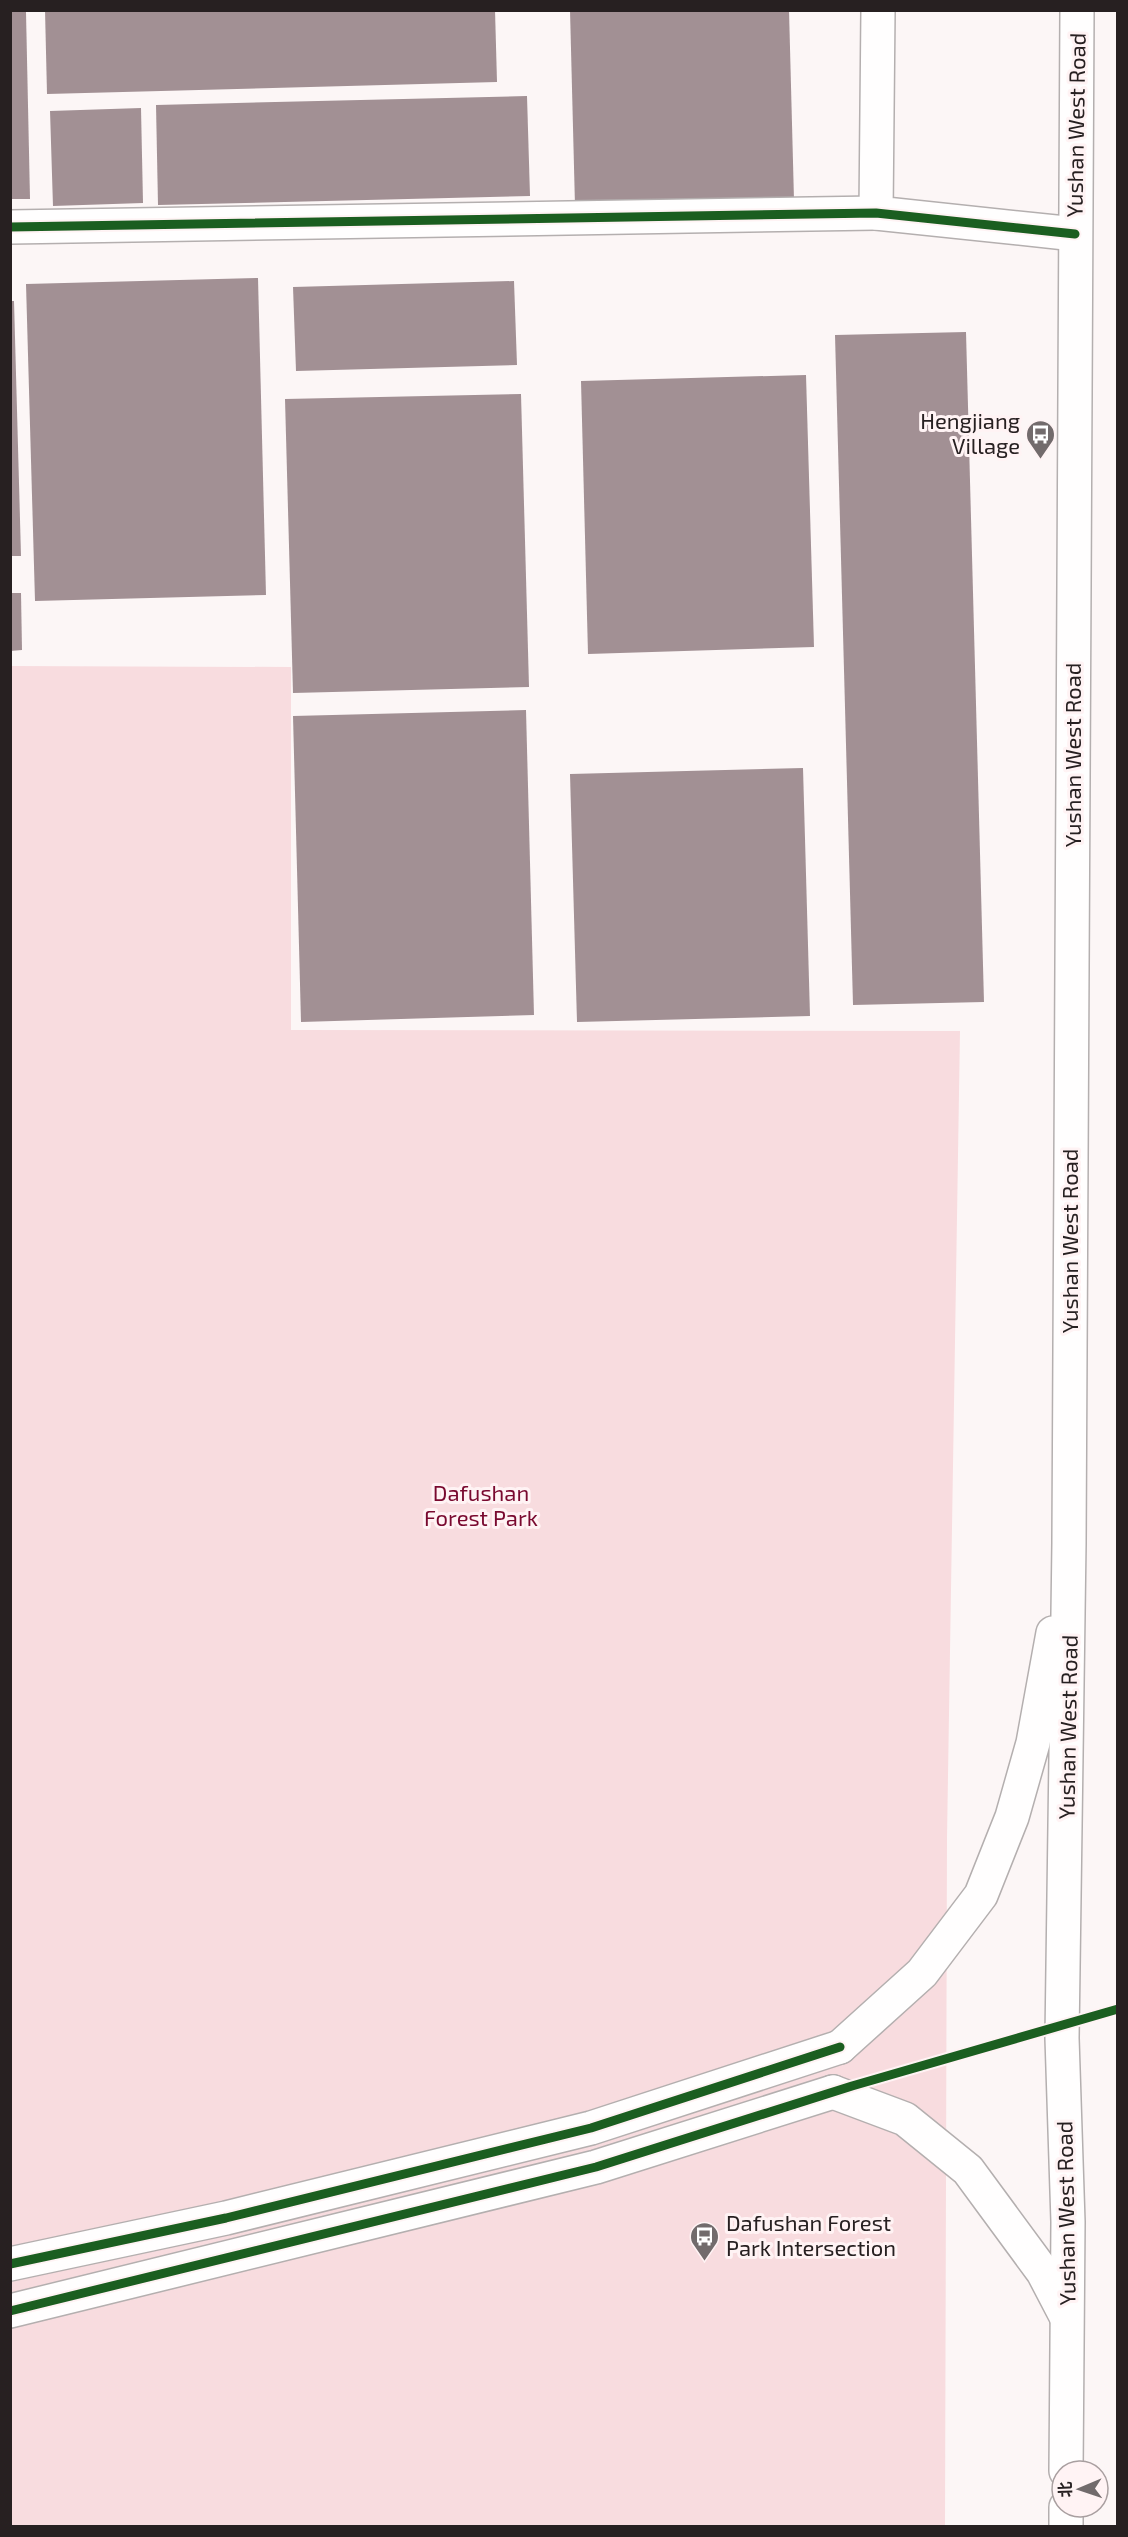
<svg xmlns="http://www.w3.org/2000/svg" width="1128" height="2537" viewBox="0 0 1128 2537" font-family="'Exo 2','Noto Sans SC',sans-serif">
	<rect width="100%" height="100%" fill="#fcf6f6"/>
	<!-- green -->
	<path fill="#f8dcdf" d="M11,666L291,667V1030L960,1031L947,1838L945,2526H11Z"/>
	<!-- building -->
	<g fill="#a29094">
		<path d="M45,10H495L497,82L47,94Z"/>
		<path d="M570,10H789L794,200L575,206Z"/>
		<path d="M10,12H26L30,199H10Z"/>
		<path d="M527,96L530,196L158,205L156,105Z"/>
		<path d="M141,108L143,203L53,206L50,111Z"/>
		<path d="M258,278L266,595L35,601L26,284Z"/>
		<path d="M514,281L517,365L296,371L293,287Z"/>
		<path d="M10,301H14L21,556H10Z"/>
		<path d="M966,332L984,1002L853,1005L835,335Z"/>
		<path d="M806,375L814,647L588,654L581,381Z"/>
		<path d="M521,394L529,687L293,693L285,399Z"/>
		<path d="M10,593H21L22,650L10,651Z"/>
		<path d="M526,710L534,1015L301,1022L293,716Z"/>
		<path d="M803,768L810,1016L577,1022L570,774Z"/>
	</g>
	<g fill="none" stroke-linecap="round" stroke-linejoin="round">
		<defs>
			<g id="street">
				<path d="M10,227L876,213"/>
				<path d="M10,2264L226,2218L591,2128L840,2047"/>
				<path d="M10,2311L596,2167L833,2092"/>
			</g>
			<path id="secondary" d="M878,10L876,213L1075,234"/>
			<g id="primary">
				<path d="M840,2047L922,1973L981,1895L1012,1817L1033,1743L1053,1633"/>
				<path d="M833,2092L905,2119L968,2170L1043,2272L1066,2316"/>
				<path d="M1066,2471L1068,2222L1062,2038L1069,1543L1077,10"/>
				<path d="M1066,2526V2507"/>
			</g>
		</defs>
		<!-- street casing -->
		<use href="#street" stroke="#b4afaf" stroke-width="36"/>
		<!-- secondary casing -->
		<use href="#secondary" stroke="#b4afaf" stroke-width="36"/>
		<!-- primary casing -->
		<use href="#primary" stroke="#b4afaf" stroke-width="36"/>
		<!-- street -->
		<use href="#street" stroke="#fffefe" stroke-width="33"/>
		<!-- secondary -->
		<use href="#secondary" stroke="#fffefe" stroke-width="33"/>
		<!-- primary -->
		<use href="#primary" stroke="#fffefe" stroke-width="33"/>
		<defs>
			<g id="cycleway">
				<path d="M10,227L876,213L1075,234"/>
				<path d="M10,2264L226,2218L591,2128L840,2047"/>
				<path d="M10,2311L596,2167L852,2086L1118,2009"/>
			</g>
		</defs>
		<!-- cycleway casing -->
		<use href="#cycleway" stroke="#fff3f4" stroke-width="13"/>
		<!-- cycleway -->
		<use href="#cycleway" stroke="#1b5e20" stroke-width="9"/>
	</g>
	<!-- icons -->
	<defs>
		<symbol id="bus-pin" viewBox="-11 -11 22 30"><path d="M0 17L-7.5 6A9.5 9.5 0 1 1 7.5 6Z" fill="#726b6c" stroke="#fff3f4"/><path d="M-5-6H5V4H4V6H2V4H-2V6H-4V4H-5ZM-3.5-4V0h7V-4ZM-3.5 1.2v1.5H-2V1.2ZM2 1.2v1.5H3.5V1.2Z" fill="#fff"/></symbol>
	</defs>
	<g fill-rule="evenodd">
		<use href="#bus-pin" x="1024" y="418" width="33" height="45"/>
		<use href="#bus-pin" x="688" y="2220" width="33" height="45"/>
	</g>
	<g text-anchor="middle" stroke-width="6" stroke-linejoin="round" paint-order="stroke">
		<!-- street labels -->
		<g font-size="22" fill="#272021" stroke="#fff3f4">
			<text transform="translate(1076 125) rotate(-89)" y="8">Yushan West Road</text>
			<text transform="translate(1073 755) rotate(-90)" y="8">Yushan West Road</text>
			<text transform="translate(1070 1241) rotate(-90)" y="8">Yushan West Road</text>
			<text transform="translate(1068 1727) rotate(-89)" y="8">Yushan West Road</text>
			<text transform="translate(1066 2213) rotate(-91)" y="8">Yushan West Road</text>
		</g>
		<!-- poi labels -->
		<g font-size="22" fill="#272021" stroke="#fff3f4" text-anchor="end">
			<text x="1020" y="429">Hengjiang<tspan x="1020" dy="25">Village</tspan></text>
			<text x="726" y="2231" text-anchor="start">Dafushan Forest<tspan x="726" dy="25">Park Intersection</tspan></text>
		</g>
		<!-- park labels -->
		<g font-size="22" fill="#79092f" stroke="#fff3f4">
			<text x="481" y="1501">Dafushan<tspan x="481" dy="25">Forest Park</tspan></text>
		</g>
	</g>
	<!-- border -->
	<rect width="1128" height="2537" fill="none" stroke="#272021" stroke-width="24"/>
	<!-- north arrow -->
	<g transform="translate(1080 2489) rotate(268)"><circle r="28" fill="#fff3f4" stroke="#a99fa0" stroke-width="1.5"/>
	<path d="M0-4.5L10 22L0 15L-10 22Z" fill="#726b6c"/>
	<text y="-9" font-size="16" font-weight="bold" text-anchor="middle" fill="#272021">北</text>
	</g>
</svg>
